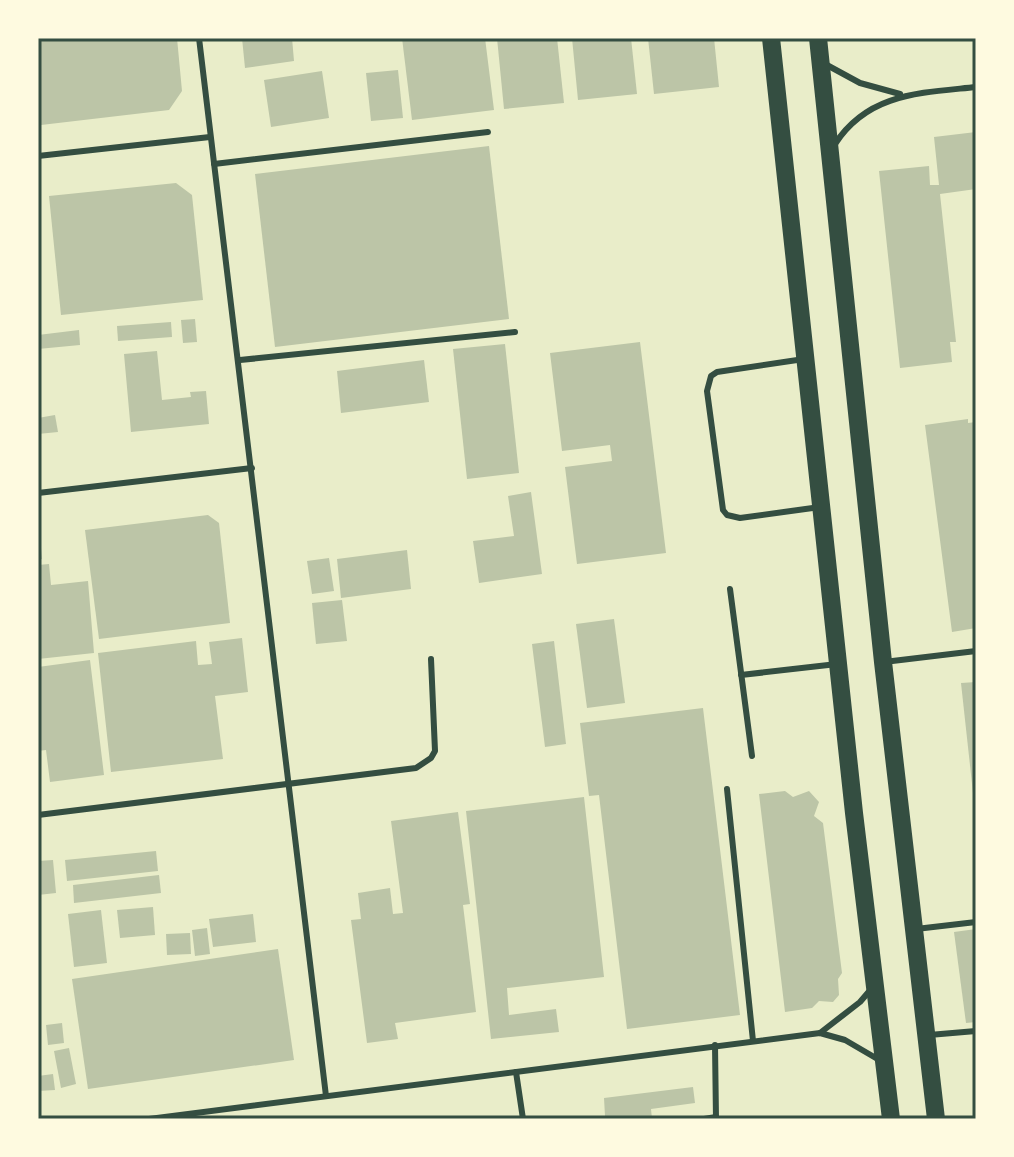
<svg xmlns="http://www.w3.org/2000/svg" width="1014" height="1157" viewBox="0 0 1014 1157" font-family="Lato,sans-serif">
	<rect width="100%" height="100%" fill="#e9edc9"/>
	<!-- building -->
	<g fill="#bcc5a7">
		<path d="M38,38H136L137,41L177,38L182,91L169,110L41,125Z"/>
		<path d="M242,38H292L294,61L245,68Z"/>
		<path d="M402,38H485L494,110L412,120Z"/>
		<path d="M497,38H557L564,103L504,109Z"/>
		<path d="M572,38H631L637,94L578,100Z"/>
		<path d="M648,38H714L719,87L654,94Z"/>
		<path d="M398,70L403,118L371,121L366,73Z"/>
		<path d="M322,71L329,118L271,127L264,80Z"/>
		<path d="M976,132V189L940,194L956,342H950L952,362L900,368L879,171L929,166L930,185H939L934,137Z"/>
		<path d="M489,146L509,319L275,347L255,174Z"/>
		<path d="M176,183L192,195L203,300L61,315L49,196Z"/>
		<path d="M195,319L197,342L183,343L181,320Z"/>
		<path d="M171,322L172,337L118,341L117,326Z"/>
		<path d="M79,330L80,345L38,349V335Z"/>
		<path d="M640,342L666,553L577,564L565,467L612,461L610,445L562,451L550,353Z"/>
		<path d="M505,344L519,473L467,479L453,349Z"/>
		<path d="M157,351L162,400L191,397L190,392L206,391L209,424L131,432L124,354Z"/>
		<path d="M424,360L429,402L341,413L337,371Z"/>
		<path d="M55,415L58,432L38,434V418Z"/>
		<path d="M968,419V423L976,422V628L952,632L925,425Z"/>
		<path d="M531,492L542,574L479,583L473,541L514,536L508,496Z"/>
		<path d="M208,515L219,523L230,623L99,639L85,530Z"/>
		<path d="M38,537H40L42,559L38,560Z"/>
		<path d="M407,550L411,589L341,598L337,559Z"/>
		<path d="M329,558L334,591L312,594L307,561Z"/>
		<path d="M49,564L51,585L88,581L94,653L38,659V565Z"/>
		<path d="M342,600L347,641L316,644L312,603Z"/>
		<path d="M614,619L625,703L587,708L576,624Z"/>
		<path d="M242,638L248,692L215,696L223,759L111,772L98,653L196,641L198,665L212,664L209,642Z"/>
		<path d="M554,641L566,744L545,747L532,644Z"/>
		<path d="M90,660L104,775L50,782L46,750L38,751V667Z"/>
		<path d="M976,682V802H974L961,683Z"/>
		<path d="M703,708L740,1015L627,1029L599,795L589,796L580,723Z"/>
		<path d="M785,791L793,797L809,791L819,802L814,816L823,823L842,973L838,979L839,995L833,1002L819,1001L812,1008L785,1012L759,794Z"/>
		<path d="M584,797L604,977L507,988L509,1015L556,1009L559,1032L491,1039L466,811Z"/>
		<path d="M458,812L470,904L463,905L476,1012L395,1023L398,1039L367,1043L351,920L361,919L358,893L390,888L393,914L403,913L391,821Z"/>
		<path d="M156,851L158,871L67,881L65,860Z"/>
		<path d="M53,860L56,893L38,895V861Z"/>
		<path d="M159,875L161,893L74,903L73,885Z"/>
		<path d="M153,907L155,935L120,938L117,910Z"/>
		<path d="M101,910L107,963L74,967L68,914Z"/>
		<path d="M253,914L256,942L213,947L209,919Z"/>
		<path d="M207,928L210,954L195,956L192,930Z"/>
		<path d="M976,929V1022L966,1023L954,932Z"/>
		<path d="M190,933L191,954L167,955L166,934Z"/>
		<path d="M278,949L294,1060L88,1089L72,979Z"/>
		<path d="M62,1023L64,1043L48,1045L46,1025Z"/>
		<path d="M69,1048L76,1084L61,1088L54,1051Z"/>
		<path d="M53,1074L55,1090L38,1091V1076Z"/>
		<path d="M693,1087L695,1103L651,1109L652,1119H598L605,1116L604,1098Z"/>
	</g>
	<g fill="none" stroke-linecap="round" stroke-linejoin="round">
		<!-- service -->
		<g stroke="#344e41" stroke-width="6">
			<path d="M199,38L326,1096"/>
			<path d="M825,64L860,83L900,94"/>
			<path d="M835,144C868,93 920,93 976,87"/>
			<path d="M38,156L210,137"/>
			<path d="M214,164L488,132"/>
			<path d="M804,359L717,372L711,376L707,391L723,510L727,515L740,518L820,507"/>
			<path d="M240,360L515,332"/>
			<path d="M38,493L252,468"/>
			<path d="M730,589L752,756"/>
			<path d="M884,662L976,651"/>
			<path d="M741,675L837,664"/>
			<path d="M727,789L753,1041"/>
			<path d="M38,815L416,768L431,758L435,751L431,659"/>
			<path d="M916,929L976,922"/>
			<path d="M820,1033L860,1002L872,988"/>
			<path d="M929,1035L976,1031"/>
			<path d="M715,1045L716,1119"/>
			<path d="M516,1072L523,1119"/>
			<path d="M149,1119L820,1033L845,1040L881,1061"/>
			<path d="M704,1119L716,1117"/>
		</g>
		<!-- primary -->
		<g stroke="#344e41" stroke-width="18">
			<path d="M771,38L854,813L891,1119"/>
			<path d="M818,38L883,662L936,1119"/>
		</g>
	</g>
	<!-- border -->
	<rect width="1014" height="1157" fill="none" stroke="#fefae0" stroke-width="80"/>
	<rect x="40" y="40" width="934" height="1077" fill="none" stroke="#344e41" stroke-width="3"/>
</svg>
